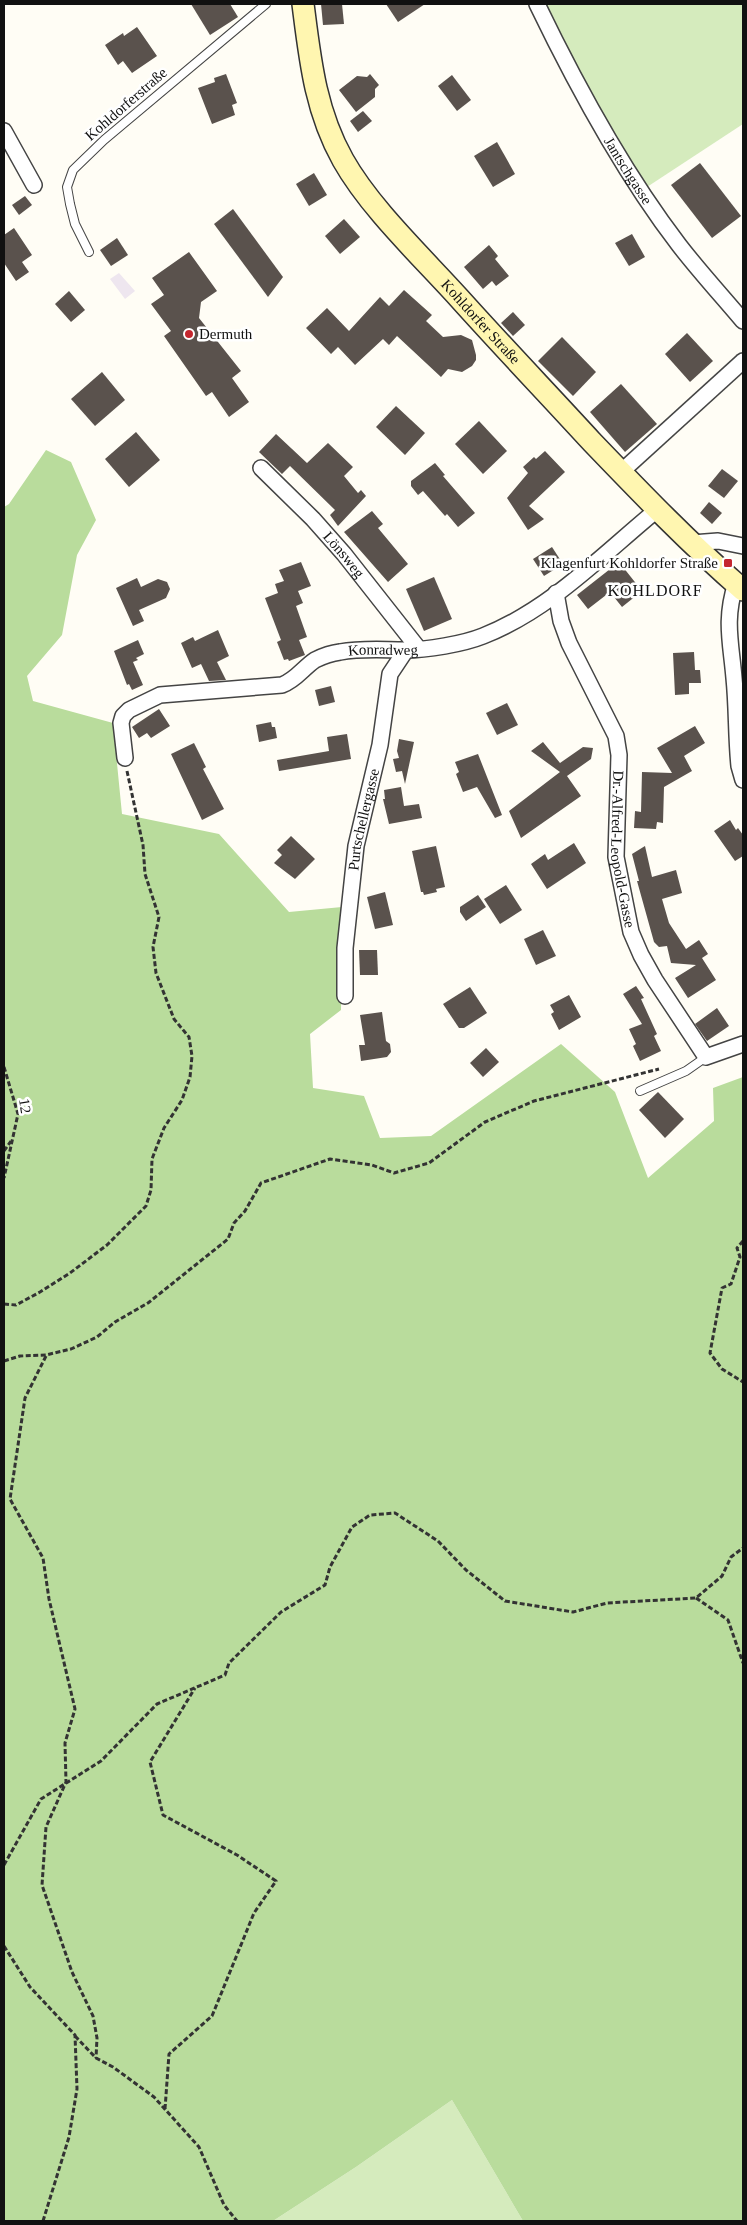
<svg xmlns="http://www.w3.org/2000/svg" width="747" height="2225" viewBox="0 0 747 2225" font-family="'Times New Roman',serif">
	<rect width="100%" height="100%" fill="#fffdf5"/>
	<!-- industrial -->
	<path fill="#eee6ef" d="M119,273L135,291L125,299L110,279Z"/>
	<!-- green -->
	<g fill="#d5ebbd">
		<path d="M546,4H743V124L647,187L591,94Z"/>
		<path d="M452,2100L523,2221H273L356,2167Z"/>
	</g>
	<!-- forest -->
	<path fill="#b9dc9c" d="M46,450L71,462L96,520L77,555L62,635L27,676L33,701L113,723L122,814L219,834L289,912L342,907L341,1010L310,1034L313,1088L364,1096L380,1138L431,1136L561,1044L615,1092L648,1178L714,1121L713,1088L743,1077V2221H523L452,2100L356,2167L273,2221H4V507L9,504Z"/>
	<!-- building -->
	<g fill="#5a524d">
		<path d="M191,4H230L238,17L210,35Z"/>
		<path d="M321,4H342L344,24L323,25Z"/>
		<path d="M386,4H425L398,22Z"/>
		<path d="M137,27L157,56L132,73L123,61L118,65L105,45L123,33L124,36Z"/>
		<path d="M226,74L237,103L232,105L235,115L212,124L198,88L215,82L214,78Z"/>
		<path d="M370,74L379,85L375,89V97L356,112L339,90L357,76L367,77Z"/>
		<path d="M452,75L471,100L457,111L438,86Z"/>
		<path d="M363,111L372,121L358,132L350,121Z"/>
		<path d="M497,142L515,174L493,187L474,156Z"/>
		<path d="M700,163L741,216L712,238L671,185Z"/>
		<path d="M314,173L327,195L309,206L296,184Z"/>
		<path d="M25,196L32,205L19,215L12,205Z"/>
		<path d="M233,209L283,277L268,297L214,224Z"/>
		<path d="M344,219L360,237L340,254L325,236Z"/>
		<path d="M14,228L32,255L22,262L29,272L16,281L4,263V235Z"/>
		<path d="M632,234L645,257L629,266L615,243Z"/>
		<path d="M117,238L128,255L111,266L100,250Z"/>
		<path d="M489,245L498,256L495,259L509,276L496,286L492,281L483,289L464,267Z"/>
		<path d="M189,252L217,291L201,302L199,318L241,371L232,378L249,402L229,417L212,392L206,396L164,336L171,331L151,304L164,295L152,278Z"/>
		<path d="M404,290L432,315L426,321L443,337L461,335L472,340L476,355V360L472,366L462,372L448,369L441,377L397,336L389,345L383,339L355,365L338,347L331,354L306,328L327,308L349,331L380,297L389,306Z"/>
		<path d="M69,291L85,310L71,322L55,304Z"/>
		<path d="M513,312L525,325L513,336L501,323Z"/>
		<path d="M687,333L713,361L690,382L665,354Z"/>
		<path d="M562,337L596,372L573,396L538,361Z"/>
		<path d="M102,372L125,400L95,426L71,399Z"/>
		<path d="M621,384L657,424L625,452L590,412Z"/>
		<path d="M396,406L425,433L405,455L376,427Z"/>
		<path d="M479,421L507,451L483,474L455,444Z"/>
		<path d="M136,432L160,460L129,487L105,459Z"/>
		<path d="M276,434L307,463L328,443L353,467L344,476L358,493L361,490L366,496L338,526L330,515L335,510L290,466L282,474L259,452Z"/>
		<path d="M545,451L565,472L529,506L544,519L528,530L507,498L528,473L523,467L534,457L536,459Z"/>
		<path d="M435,463L445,475L443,476L475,513L458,527L447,514L445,516L423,491L418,495L411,486V481Z"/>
		<path d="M722,469L738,481L724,498L708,486Z"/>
		<path d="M709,502L722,513L712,524L700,513Z"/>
		<path d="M372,511L383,524L378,528L408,564L388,582L344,532Z"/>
		<path d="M552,547L563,564L544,576L533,559Z"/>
		<path d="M301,562L311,586L298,591L303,603L296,606L307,637L299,640L305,655L289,661L288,659L284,660L277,642L281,640L265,598L278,593L275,584L284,581L279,570Z"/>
		<path d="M619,562L642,591L622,607L610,592L588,609L577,595Z"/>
		<path d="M434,577L452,619L424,631L406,589Z"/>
		<path d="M137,578L141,587L158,579L167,582L170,589L166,598L139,610L144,621L133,626L116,588Z"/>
		<path d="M218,630L229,656L217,662L226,680L209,681L201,664L192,668L181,643L193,637L195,641Z"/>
		<path d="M138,640L144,654L136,658L138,660L133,662L143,685L132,690L129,684L127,685L114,651Z"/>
		<path d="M694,652L695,670H700L701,683H689V694L675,695L673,653Z"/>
		<path d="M331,686L335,702L319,706L315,690Z"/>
		<path d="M507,703L518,725L497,735L486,713Z"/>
		<path d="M159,709L170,726L151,738L147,733L139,738L132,727Z"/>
		<path d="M271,722L272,727H275L277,738L259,742L256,725Z"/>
		<path d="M695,726L705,743L684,756L692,771L664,787L663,823L657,822L656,829L634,828L635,811L641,812L642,772L672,773L657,748Z"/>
		<path d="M347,734L351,759L279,771L277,760L329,751L327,737Z"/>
		<path d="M399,739L414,742L405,784L402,771L396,772L393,759L399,758L397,751Z"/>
		<path d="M543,742L560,763L583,747L593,748L591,759L567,776L581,796L521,838L509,811L560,772L531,751Z"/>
		<path d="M194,743L206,767L203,769L224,809L202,820L171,754Z"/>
		<path d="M478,754L502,815L495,818L477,787L463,792L456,774L459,772L455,762Z"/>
		<path d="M401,787L404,806L419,804L422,818L389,824L383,799H385L384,790Z"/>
		<path d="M730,820L736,830L738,828L743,835V856L735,861L714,831Z"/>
		<path d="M291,836L315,859L295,879L274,863L282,855L277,850Z"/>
		<path d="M574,843L586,863L547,889L531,864L545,854L548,860Z"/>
		<path d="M436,846L445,887L436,889L437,892L424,895L423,892H421L412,851Z"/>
		<path d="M645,846L652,877L676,870L682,893L662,899L669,923L686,949L699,940L708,954L702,958L716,980L688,998L675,978L696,965L671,963L667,946L659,947L654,942L637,881H639L632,854Z"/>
		<path d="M506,885L522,910L500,924L484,899Z"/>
		<path d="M385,892L393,925L375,929L367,897Z"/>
		<path d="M478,895L486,907L466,921L460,912V907Z"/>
		<path d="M543,930L556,956L536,965L524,939Z"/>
		<path d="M359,950H377L378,975H360Z"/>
		<path d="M636,986L644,998L641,999L657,1034L654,1036L661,1051L640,1061L633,1046L636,1044L629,1029L642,1024L623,994Z"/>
		<path d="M470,987L487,1013L464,1028H459L443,1004Z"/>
		<path d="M569,995L581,1017L559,1030L551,1014L554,1012L550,1005Z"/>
		<path d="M717,1008L729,1026L707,1041L695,1024Z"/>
		<path d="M382,1012L386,1041L390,1044L391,1052L387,1057L361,1061L359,1045H365L360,1015Z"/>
		<path d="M486,1048L499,1062L483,1077L470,1063Z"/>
		<path d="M658,1092L684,1119L665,1138L639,1110Z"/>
	</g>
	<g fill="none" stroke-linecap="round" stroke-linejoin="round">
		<defs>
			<g id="lane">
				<path d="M89,252L75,224L70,204L67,187L73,170L104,140L266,4"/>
				<path d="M640,1091L686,1071L706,1057"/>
			</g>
			<g id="street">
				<path id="s1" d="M537,4C577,87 623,172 679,245C699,271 722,296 743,321"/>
				<path d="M4,131L34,185"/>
				<path id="s2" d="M261,468L313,519L344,554L418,648"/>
				<path d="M621,472L743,361"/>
				<path d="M692,543L718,541L743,546"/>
				<path d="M736,583C724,620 731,642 734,678C737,707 736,737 739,766L743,780"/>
				<path id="s3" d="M556,593L561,621L569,643L616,736L619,755L616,857L631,932L641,955L655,980L706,1057L743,1044"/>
				<path id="s4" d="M125,758L121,723L123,716L129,710L160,695L282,685C296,680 303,668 315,660C323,656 332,653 340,652C362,648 383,650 405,650C427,650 463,644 483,636C550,610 603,554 658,509"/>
				<path id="s5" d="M345,996V948L356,846L380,745L390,674L406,650"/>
			</g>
			<g id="secondary">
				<path id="s6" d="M303,4C310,59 315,110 343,160C370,208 421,256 459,298C503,347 548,394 592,442C641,493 690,544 743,590"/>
			</g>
		</defs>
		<!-- lane casing -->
		<use href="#lane" stroke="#444" stroke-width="10"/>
		<!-- street casing -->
		<use href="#street" stroke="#444" stroke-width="18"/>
		<!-- secondary casing -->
		<use href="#secondary" stroke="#333" stroke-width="24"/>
		<!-- path -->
		<g stroke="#333" stroke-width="3" stroke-dasharray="5 2.5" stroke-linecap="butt">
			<path d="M4,1067L18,1114L4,1178"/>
			<path d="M4,1151L11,1141"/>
			<path d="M743,1241L737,1248L740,1257L731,1284L722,1288L710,1353L722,1369L743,1382"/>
			<path d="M4,1304L16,1305L40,1292L70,1273L107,1245L146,1206L151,1190L152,1159L164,1128L182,1100L190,1077L192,1056L189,1037L174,1019L156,973L153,947L159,917L145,874L143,845L127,771"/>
			<path d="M46,1356L25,1398L10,1499L43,1558L49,1599L75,1709L65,1743L66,1782L46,1827L42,1885L72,1972L93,2016L97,2038L96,2058"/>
			<path d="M4,1361L20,1356L46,1355L71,1349L97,1337L115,1322L148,1303L228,1239L234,1223L245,1211L261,1183L330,1159L372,1165L394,1173L429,1163L485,1122L534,1101L659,1069"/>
			<path d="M696,1598L728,1620L743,1663"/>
			<path d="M4,1865L41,1799L101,1761L157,1704L225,1675L229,1663L281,1612L325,1585L330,1567L352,1527L370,1515L395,1513L438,1541L466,1570L505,1601L573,1612L607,1603L696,1598L722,1576L731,1557L743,1548"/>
			<path d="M4,1946L30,1987L75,2035L77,2089L69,2137L43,2221"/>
			<path d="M75,2036L96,2058L113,2067L154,2097L199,2147L224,2205L237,2221"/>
			<path d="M165,2109L169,2054L212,2016L254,1913L276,1881L237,1855L163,1815L150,1762L195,1688"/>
		</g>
		<!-- lane -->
		<use href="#lane" stroke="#fff" stroke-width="8"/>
		<!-- street -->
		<use href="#street" stroke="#fff" stroke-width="15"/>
		<!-- secondary -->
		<use href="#secondary" stroke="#fff6b0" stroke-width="21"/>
	</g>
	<!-- markers -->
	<g fill="#c4262e" stroke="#fff" stroke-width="2">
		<circle cx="189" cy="334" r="5"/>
		<rect x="723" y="558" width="10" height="10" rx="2.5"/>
	</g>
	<g text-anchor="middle" stroke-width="5" stroke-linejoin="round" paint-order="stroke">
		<!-- street labels -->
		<g font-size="15" fill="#111" stroke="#fff">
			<text transform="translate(126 104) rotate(-41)" y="5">Kohldorferstraße</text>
			<text dy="5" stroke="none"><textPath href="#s1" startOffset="190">Jantschgasse</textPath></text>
			<text dy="5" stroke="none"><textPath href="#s6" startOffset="375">Kohldorfer Straße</textPath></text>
			<text dy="5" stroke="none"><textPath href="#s2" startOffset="120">Lönsweg</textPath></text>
			<text dy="5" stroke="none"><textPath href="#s4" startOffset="319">Konradweg</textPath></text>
			<text dy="5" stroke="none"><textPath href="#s5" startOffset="178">Purtschellergasse</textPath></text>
			<text dy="5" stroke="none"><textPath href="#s3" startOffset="270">Dr.-Alfred-Leopold-Gasse</textPath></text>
			<text transform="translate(25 1106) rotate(81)" y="5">12</text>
		</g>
		<!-- poi labels -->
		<g font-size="15" fill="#111" stroke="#fff" text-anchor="start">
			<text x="199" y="339">Dermuth</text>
			<text x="718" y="568" text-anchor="end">Klagenfurt Kohldorfer Straße</text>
		</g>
		<!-- neighbourhood labels -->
		<g font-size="16" letter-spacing="1" fill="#111" stroke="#fff">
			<text x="655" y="596">KOHLDORF</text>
		</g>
	</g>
	<!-- border -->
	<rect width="747" height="2225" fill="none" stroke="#111111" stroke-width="10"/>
</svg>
